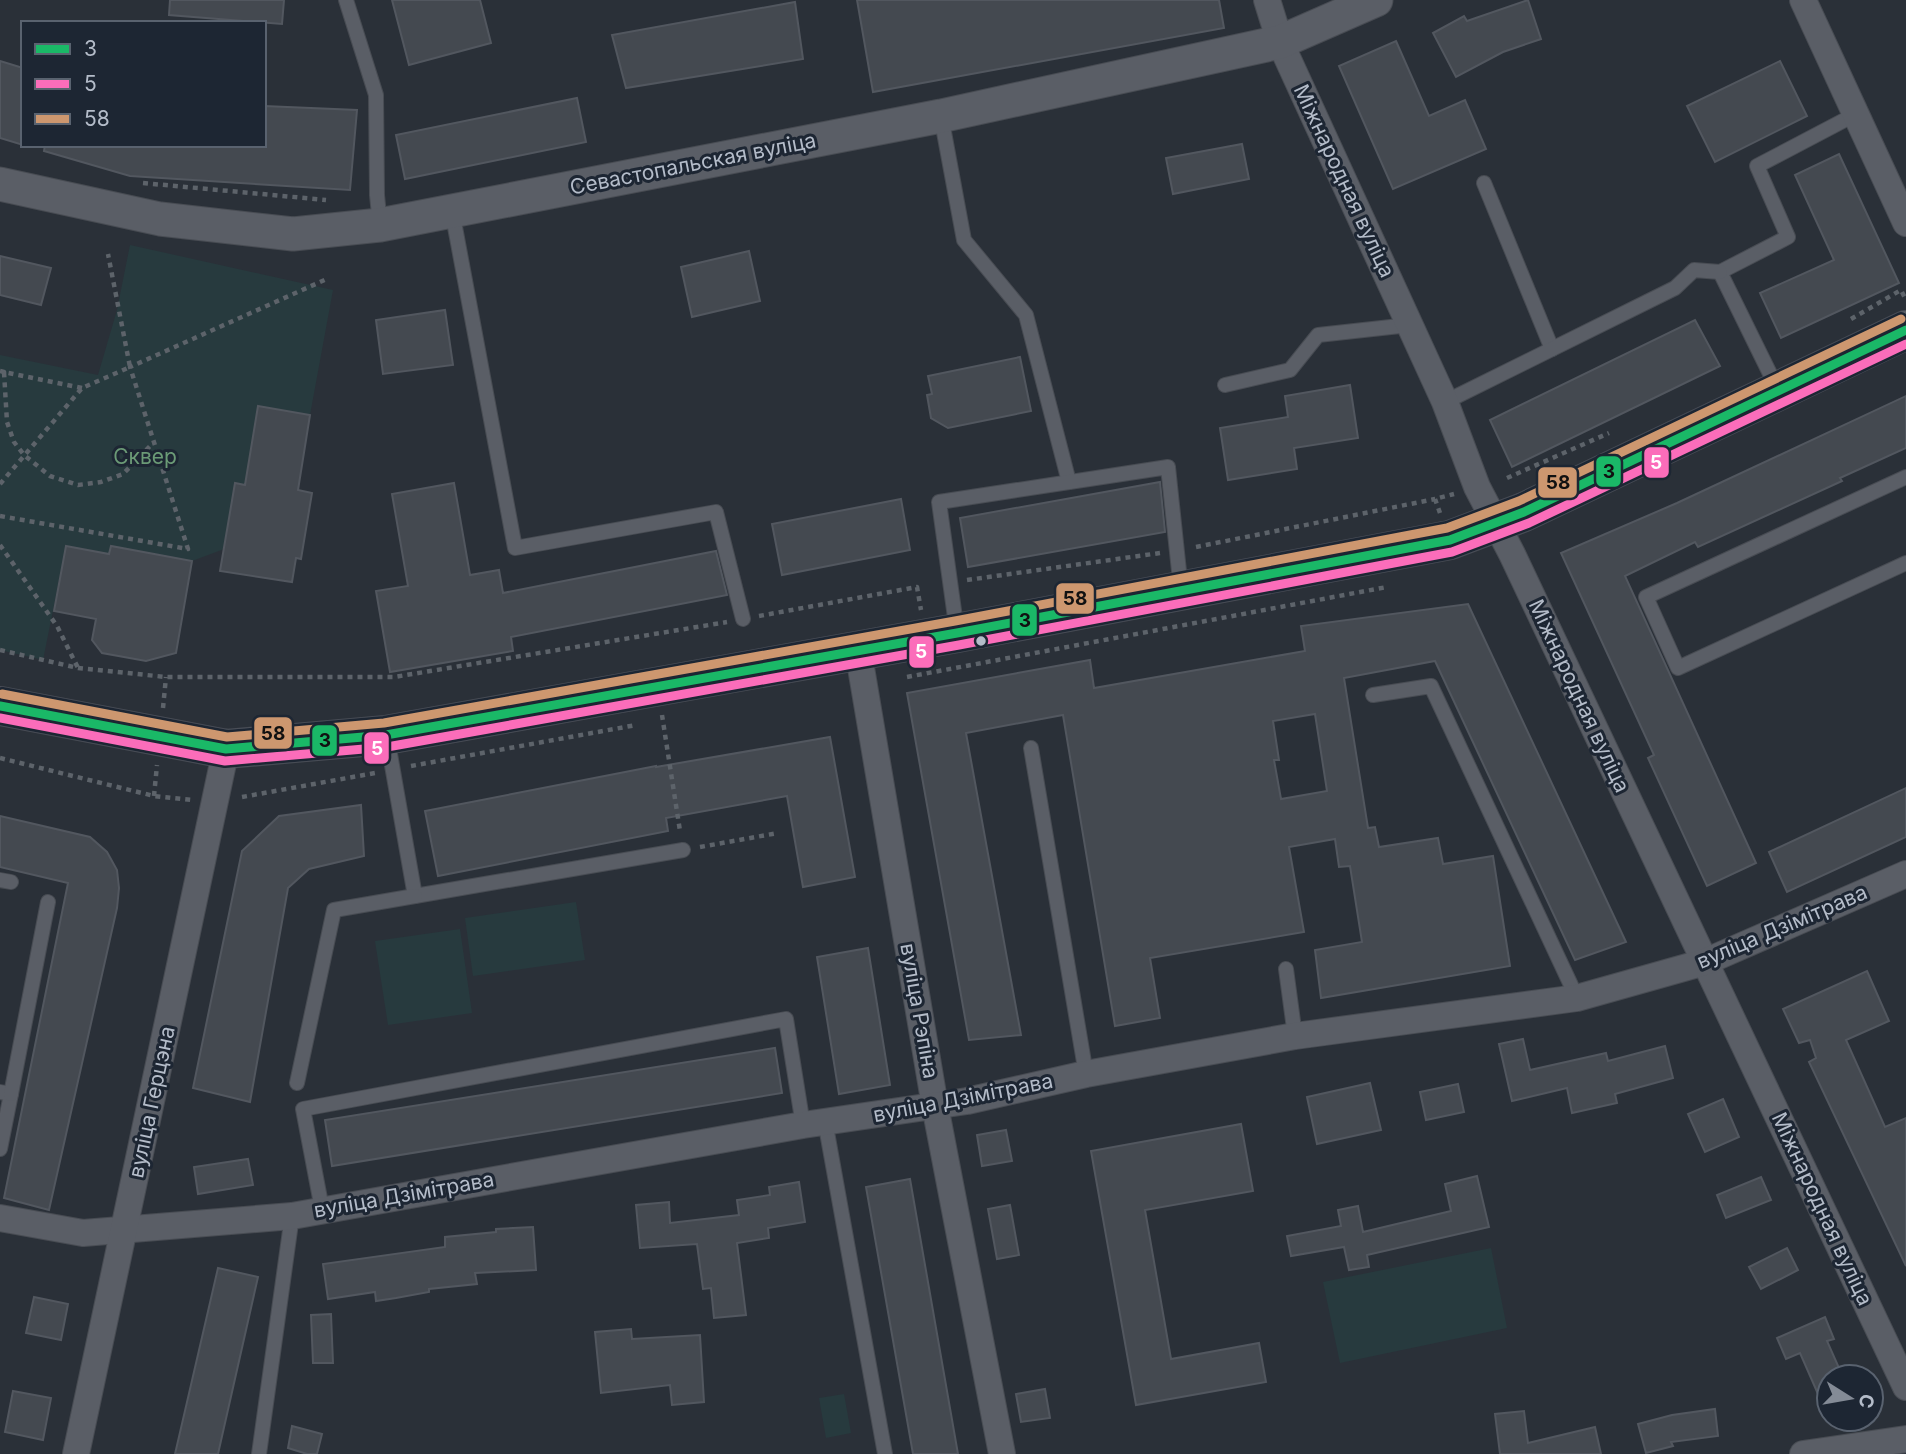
<svg xmlns="http://www.w3.org/2000/svg" width="1906" height="1454" viewBox="0 0 1906 1454" font-family="Inter,sans-serif">
	<rect width="100%" height="100%" fill="#2a3038"/>
	<!-- green -->
	<g fill="#273a3e">
		<path d="M130,245L333,290L310,415L258,407L245,485L235,483L224,549L192,561L111,546L109,554L66,546L43,660L0,650V355L98,375L117,310Z"/>
		<path d="M576,902L585,960L473,976L465,918Z"/>
		<path d="M460,929L472,1013L388,1025L375,941Z"/>
		<path d="M1491,1248L1507,1328L1340,1363L1323,1282Z"/>
		<path d="M844,1394L851,1433L826,1438L819,1398Z"/>
	</g>
	<!-- building -->
	<g fill="#444950" stroke="#52575f" stroke-width="2" fill-rule="evenodd">
		<path d="M170,0H284L282,24L169,15Z"/>
		<path d="M392,0H480L491,43L409,65Z"/>
		<path d="M857,0H1219L1224,28L873,92Z"/>
		<path d="M1528,0L1541,39L1503,52L1456,77L1433,33L1464,16L1467,21Z"/>
		<path d="M795,2L803,59L626,88L612,35Z"/>
		<path d="M1396,41L1429,116L1465,100L1486,149L1393,189L1339,66Z"/>
		<path d="M0,61L23,68V145L0,138Z"/>
		<path d="M1780,61L1807,116L1715,162L1687,106Z"/>
		<path d="M577,98L586,142L405,179L396,135Z"/>
		<path d="M264,106L357,110L350,190L130,176L44,151L45,145H264Z"/>
		<path d="M1242,144L1249,179L1173,194L1166,158Z"/>
		<path d="M1839,154L1899,283L1781,338L1760,293L1834,260L1795,175Z"/>
		<path d="M749,251L760,301L692,317L681,267Z"/>
		<path d="M0,256L51,268L41,305L0,295Z"/>
		<path d="M445,310L453,365L383,374L376,320Z"/>
		<path d="M1695,320L1720,366L1512,467L1490,420Z"/>
		<path d="M1020,357L1031,411L948,428L931,418L927,395L932,394L928,376Z"/>
		<path d="M1350,385L1358,438L1294,448L1297,469L1228,480L1220,428L1288,417L1285,396Z"/>
		<path d="M1906,396V448L1840,478L1842,481L1698,547L1695,542L1625,576L1756,863L1707,886L1648,758L1654,755L1561,553L1677,503Z"/>
		<path d="M258,406L310,415L298,490L312,493L301,559L296,558L292,582L220,571L235,483L245,485Z"/>
		<path d="M1160,482L1165,532L968,567L960,518Z"/>
		<path d="M454,483L470,575L499,570L503,593L716,551L727,595L511,637L513,651L390,672L376,591L408,586L392,494Z"/>
		<path d="M901,499L910,550L782,575L772,524Z"/>
		<path d="M66,546L109,554L111,546L192,561L176,653L146,661L102,653L92,640L96,619L54,611Z"/>
		<path d="M1468,604L1626,942L1575,960L1435,661L1344,678L1368,828L1375,827L1379,847L1438,838L1443,864L1493,856L1510,966L1321,998L1315,950L1362,942L1350,866L1339,867L1335,839L1289,847L1304,932L1150,958L1160,1018L1115,1026L1063,715L966,733L1021,1035L969,1040L907,693L1090,660L1094,688L1305,651L1301,626ZM1315,714L1327,791L1281,799L1274,760H1279L1273,721Z"/>
		<path d="M830,737L855,877L803,887L787,796L666,818L668,831L438,876L425,811L656,766V767Z"/>
		<path d="M1906,788V837L1787,892L1769,852Z"/>
		<path d="M361,805L364,856L309,869L288,888L250,1102L193,1088L242,851L279,816Z"/>
		<path d="M0,816L90,837L107,852L117,870L119,888L117,908L49,1210L4,1198L68,883L0,867Z"/>
		<path d="M868,948L890,1085L839,1094L817,957Z"/>
		<path d="M1867,971L1889,1021L1846,1040L1885,1127L1906,1118V1266L1809,1062L1816,1058L1810,1040L1799,1043L1783,1009Z"/>
		<path d="M1523,1039L1530,1070L1606,1053L1608,1061L1665,1046L1673,1078L1615,1094L1617,1103L1572,1113L1567,1088L1512,1101L1499,1044Z"/>
		<path d="M775,1048L782,1093L332,1166L325,1120Z"/>
		<path d="M1370,1083L1381,1130L1317,1144L1307,1097Z"/>
		<path d="M1458,1084L1464,1112L1426,1120L1420,1092Z"/>
		<path d="M1723,1099L1739,1137L1705,1152L1688,1114Z"/>
		<path d="M1241,1124L1253,1191L1145,1210L1171,1359L1259,1343L1266,1382L1136,1405L1091,1151Z"/>
		<path d="M1006,1130L1012,1161L982,1166L977,1135Z"/>
		<path d="M248,1159L253,1185L198,1194L194,1167Z"/>
		<path d="M1477,1176L1489,1227L1367,1255L1369,1267L1349,1270L1344,1247L1291,1256L1287,1236L1341,1226L1338,1210L1358,1206L1363,1232L1451,1211L1445,1184Z"/>
		<path d="M1761,1177L1771,1200L1726,1218L1717,1195Z"/>
		<path d="M910,1179L958,1454H913L866,1187Z"/>
		<path d="M799,1182L805,1222L768,1228L769,1238L737,1243L746,1315L714,1318L711,1288L703,1289L697,1244L640,1248L636,1205L669,1202L670,1223L739,1215L737,1200L770,1195L769,1187Z"/>
		<path d="M1010,1205L1019,1255L997,1259L988,1209Z"/>
		<path d="M533,1227L536,1270L475,1273L477,1284L429,1289V1292L396,1298L376,1301L375,1292L328,1299L323,1264L445,1247V1237L496,1232V1229Z"/>
		<path d="M1787,1248L1798,1270L1761,1289L1749,1267Z"/>
		<path d="M218,1268L258,1277L218,1454H175Z"/>
		<path d="M34,1297L68,1304L61,1340L26,1333Z"/>
		<path d="M331,1314L333,1363H313L311,1315Z"/>
		<path d="M1825,1317L1834,1339L1827,1341L1843,1377H1829V1419L1800,1353L1786,1359L1777,1338Z"/>
		<path d="M631,1329L632,1339L700,1335L704,1402L672,1405L670,1385L601,1393L595,1332Z"/>
		<path d="M1045,1389L1050,1418L1021,1422L1016,1394Z"/>
		<path d="M13,1391L51,1398L43,1440L5,1432Z"/>
		<path d="M1715,1409L1718,1436L1671,1442L1673,1446L1646,1453L1638,1424L1672,1415Z"/>
		<path d="M1524,1411L1528,1443L1595,1427L1601,1454H1500L1495,1414Z"/>
		<path d="M292,1426L322,1434L317,1454H307L288,1448Z"/>
	</g>
	<g fill="none" stroke-linecap="round" stroke-linejoin="round">
		<defs>
			<g id="service">
				<path d="M346,0L376,95L377,195L380,225"/>
				<path d="M941,116L964,240L1026,315L1069,482"/>
				<path d="M1484,183L1552,349"/>
				<path d="M452,211L515,548L716,512L743,619"/>
				<path d="M1225,385L1290,370L1318,335L1409,325"/>
				<path d="M1777,388L1720,272L1788,237L1757,166L1856,114"/>
				<path d="M1445,402L1675,288L1694,270L1720,272"/>
				<path d="M1906,477L1646,597L1678,668L1906,563"/>
				<path d="M957,632L939,502L1168,467L1181,590"/>
				<path d="M1373,695L1431,686L1577,998"/>
				<path d="M387,737L415,896L683,850"/>
				<path d="M1031,748L1086,1074"/>
				<path d="M0,880L11,882"/>
				<path d="M1286,969L1295,1036"/>
				<path d="M297,1083L334,910L415,896"/>
				<path d="M0,1092L11,1094L0,1149"/>
				<path d="M11,1094L48,902"/>
				<path d="M825,1121L885,1454"/>
				<path d="M322,1209L303,1109L786,1019L803,1125"/>
				<path d="M259,1454L292,1216"/>
			</g>
			<g id="minor">
				<path d="M1267,0L1280,42L1445,402L1477,487L1512,554L1906,1387"/>
				<path d="M1803,0L1906,223"/>
				<path d="M858,650L935,1106L1002,1454"/>
				<path d="M0,1218L83,1233L292,1216L803,1125L967,1101L1086,1074L1295,1036L1577,998L1705,962L1906,874"/>
				<path d="M76,1454L226,749"/>
				<path d="M1803,1454L1906,1439"/>
			</g>
			<path id="tertiary" d="M0,184L160,219L293,234L380,225L941,116L1280,42L1376,0"/>
			<path id="primary" d="M0,706L226,749L386,735L957,633L1450,540L1524,512L1906,330"/>
		</defs>
		<!-- service casing -->
		<use href="#service" stroke="#484c53" stroke-width="16"/>
		<!-- minor casing -->
		<use href="#minor" stroke="#484c53" stroke-width="28"/>
		<!-- tertiary casing -->
		<use href="#tertiary" stroke="#484c53" stroke-width="35"/>
		<!-- primary casing -->
		<use href="#primary" stroke="#484c55" stroke-width="40"/>
		<!-- path -->
		<g stroke="#5d636a" stroke-width="4.5" stroke-dasharray="5 5" stroke-linecap="butt">
			<path d="M143,183L326,200"/>
			<path d="M1851,319L1901,290L1905,298"/>
			<path d="M0,371L4,372L0,373"/>
			<path d="M82,388L4,372L7,422L14,442L24,455L50,476L78,485L101,482L123,474L153,443"/>
			<path d="M1507,478L1609,433"/>
			<path d="M0,484L82,388L130,367L108,254"/>
			<path d="M1440,513L1435,499L1454,494"/>
			<path d="M0,516L188,549L130,367L329,278"/>
			<path d="M0,545L57,626L78,668"/>
			<path d="M1196,547L1435,499"/>
			<path d="M967,580L1160,553"/>
			<path d="M759,616L917,587L921,610"/>
			<path d="M0,650L78,668L166,677H394L727,622"/>
			<path d="M907,677L1387,587"/>
			<path d="M163,708L166,677"/>
			<path d="M662,715L680,831"/>
			<path d="M0,758L154,796L192,800"/>
			<path d="M411,766L636,725"/>
			<path d="M154,796L157,765"/>
			<path d="M242,797L375,773"/>
			<path d="M700,847L778,833"/>
		</g>
		<!-- service -->
		<use href="#service" stroke="#5a5e66" stroke-width="14"/>
		<!-- minor -->
		<use href="#minor" stroke="#5a5e66" stroke-width="26"/>
		<!-- tertiary -->
		<use href="#tertiary" stroke="#5a5e66" stroke-width="33"/>
		<!-- primary -->
		<use href="#primary" stroke="#5c6168" stroke-width="38"/>
		<defs>
			<path id="bus-1" d="M0,706L226,749L386,735L957,633L1450,540L1524,512L1906,330"/>
			<path id="bus-2" d="M0,718L225,761L387,747L959,645L1452,552L1529,523L1906,344"/>
			<path id="bus-3" d="M2,694L227,737L384,723L955,621L1447,528L1519,501L1901,319"/>
		</defs>
		<!-- bus-1 casing -->
		<use href="#bus-1" stroke="#1d2633" stroke-width="14"/>
		<!-- bus-2 casing -->
		<use href="#bus-2" stroke="#1d2633" stroke-width="14"/>
		<!-- bus-3 casing -->
		<use href="#bus-3" stroke="#1d2633" stroke-width="14"/>
		<!-- bus-1 -->
		<use href="#bus-1" stroke="#1ab867" stroke-width="9"/>
		<!-- bus-2 -->
		<use href="#bus-2" stroke="#fb6dba" stroke-width="9"/>
		<!-- bus-3 -->
		<use href="#bus-3" stroke="#cd976f" stroke-width="9"/>
	</g>
	<!-- markers -->
	<circle fill="#b4bcc9" stroke="#1d2633" stroke-width="2.5" cx="981" cy="641" r="6"/>
	<g text-anchor="middle" stroke-width="6" stroke-linejoin="round" paint-order="stroke">
		<!-- street labels -->
		<g font-size="21" fill="#b4bcc9" stroke="#1d2633">
			<text transform="translate(693 164) rotate(-11)" y="7">Севастопальская вуліца</text>
			<text transform="translate(1344 181) rotate(65)" y="7">Міжнародная вуліца</text>
			<text transform="translate(1579 696) rotate(65)" y="7">Міжнародная вуліца</text>
			<text transform="translate(1782 927) rotate(-23)" y="7">вуліца Дзімітрава</text>
			<text transform="translate(919 1011) rotate(80)" y="7">вуліца Рэпіна</text>
			<text transform="translate(963 1098) rotate(-11)" y="7">вуліца Дзімітрава</text>
			<text transform="translate(152 1102) rotate(-78)" y="7">вуліца Герцэна</text>
			<text transform="translate(404 1195) rotate(-10)" y="7">вуліца Дзімітрава</text>
			<text transform="translate(1822 1209) rotate(65)" y="7">Міжнародная вуліца</text>
		</g>
		<!-- park labels -->
		<g font-size="21" fill="#6b9a76" stroke="#1d2633">
			<text x="145" y="464">Сквер</text>
		</g>
	</g>
	<g stroke="#1d2633" stroke-width="2.5">
		<rect x="1643" y="446" width="27" height="33" rx="7" fill="#fb6dba"/>
		<rect x="1595" y="455" width="27" height="33" rx="7" fill="#1ab867"/>
		<rect x="1537" y="466" width="41" height="33" rx="7" fill="#cd976f"/>
		<rect x="1055" y="582" width="40" height="33" rx="7" fill="#cd976f"/>
		<rect x="1011" y="603" width="27" height="34" rx="7" fill="#1ab867"/>
		<rect x="908" y="635" width="27" height="34" rx="7" fill="#fb6dba"/>
		<rect x="253" y="716" width="40" height="34" rx="7" fill="#cd976f"/>
		<rect x="311" y="724" width="27" height="33" rx="7" fill="#1ab867"/>
		<rect x="363" y="731" width="27" height="34" rx="7" fill="#fb6dba"/>
	</g>
	<g font-size="19" text-anchor="middle" font-weight="bold" fill="#fff">
		<text x="1656" y="469">5</text>
		<text x="921" y="658">5</text>
		<text x="377" y="755">5</text>
	</g>
	<g font-size="19" text-anchor="middle" font-weight="bold" fill="#111">
		<text x="1609" y="478">3</text>
		<text x="1558" y="489">58</text>
		<text x="1075" y="605">58</text>
		<text x="1025" y="627">3</text>
		<text x="273" y="740">58</text>
		<text x="325" y="747">3</text>
	</g>
	<!-- legend -->
	<rect x="21" y="21" width="245" height="126" fill="#1d2633" stroke="#59626f" stroke-width="2"/>
	<rect x="35" y="44" width="35" height="10" fill="#1ab867" stroke="#59626f" stroke-width="2"/>
	<text x="84" y="56" font-size="21" fill="#b4bcc9">3</text>
	<rect x="35" y="79" width="35" height="10" fill="#fb6dba" stroke="#59626f" stroke-width="2"/>
	<text x="84" y="91" font-size="21" fill="#b4bcc9">5</text>
	<rect x="35" y="114" width="35" height="10" fill="#cd976f" stroke="#59626f" stroke-width="2"/>
	<text x="84" y="126" font-size="21" fill="#b4bcc9">58</text>
	<!-- north arrow -->
	<g transform="translate(1850 1398) rotate(101)"><circle r="33" fill="#1d2633" stroke="#59626f" stroke-width="2"/>
	<path d="M0-5L12 26L0 18L-12 26Z" fill="#848b96"/>
	<text y="-10" font-size="19" font-weight="bold" text-anchor="middle" fill="#b4bcc9">С</text>
	</g>
</svg>
